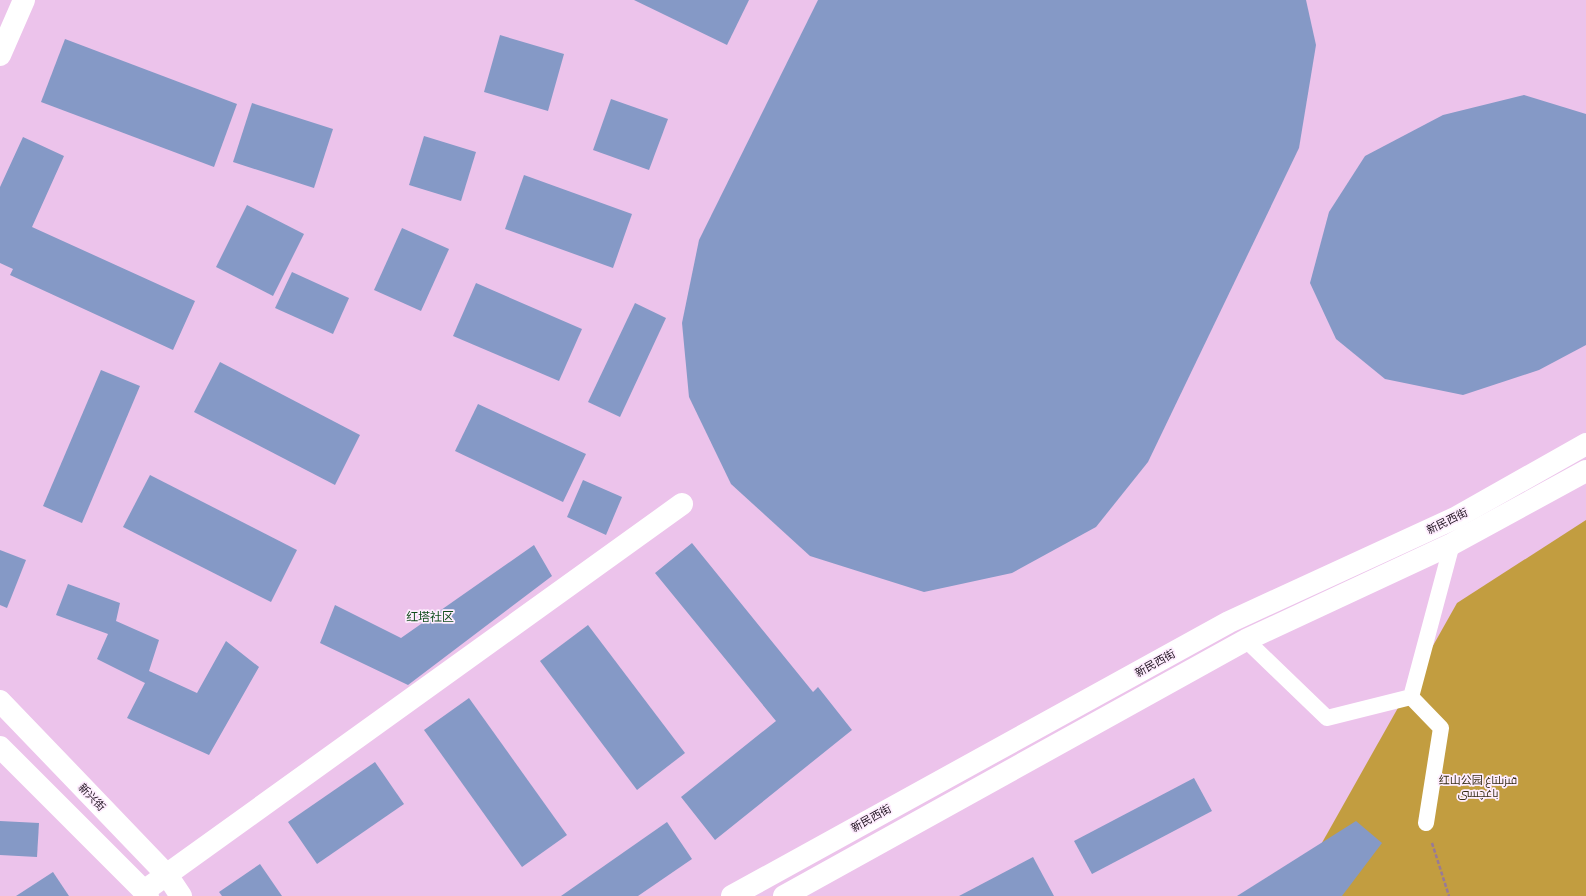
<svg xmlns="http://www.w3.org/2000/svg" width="1586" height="896" viewBox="0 0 1586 896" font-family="'Roboto Condensed',Cairo,'Noto Sans SC',sans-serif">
	<rect width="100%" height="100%" fill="#ecc3eb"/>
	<!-- green -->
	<path fill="#c29d40" d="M1586,520V896H1292L1457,603Z"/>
	<!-- building -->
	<g fill="#8599c6">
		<path d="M634,0H749L727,45Z"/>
		<path d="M818,0H1306L1316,45L1299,148L1148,462L1096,527L1012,573L924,592L810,556L731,484L689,397L682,323L699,240Z"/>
		<path d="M500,35L564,54L548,111L484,92Z"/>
		<path d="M65,39L237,104L214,167L41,102Z"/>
		<path d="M1524,95L1586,114V345L1539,370L1463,395L1385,379L1336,339L1310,283L1329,212L1365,156L1443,115Z"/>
		<path d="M611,99L668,119L649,170L593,150Z"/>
		<path d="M252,103L333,129L314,188L233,162Z"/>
		<path d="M424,136L476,152L461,201L409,185Z"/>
		<path d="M23,137L64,156L32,227L195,301L173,350L10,275L13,269L0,263V187Z"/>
		<path d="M524,175L632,214L613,268L505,229Z"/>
		<path d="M247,205L304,234L273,296L216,267Z"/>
		<path d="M402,228L449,249L421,311L374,290Z"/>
		<path d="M292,272L349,298L333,334L275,308Z"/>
		<path d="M476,283L582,329L559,381L453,336Z"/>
		<path d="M635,303L666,318L620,417L588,402Z"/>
		<path d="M220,362L360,435L335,485L194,412Z"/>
		<path d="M101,370L140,386L82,523L43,506Z"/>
		<path d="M478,404L586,454L563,502L455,451Z"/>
		<path d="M150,475L297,550L271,602L123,527Z"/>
		<path d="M583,480L622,497L606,535L567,517Z"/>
		<path d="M692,543L813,692L818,687L852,730L715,840L681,797L776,721L655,573Z"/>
		<path d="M534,545L552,576L408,685L320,643L335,605L401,638Z"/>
		<path d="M0,550L26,560L7,608L0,605Z"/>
		<path d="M68,584L120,603L116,621L159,640L149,671L197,693L226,641L259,667L209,755L127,718L145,683L97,659L108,634L56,615Z"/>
		<path d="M588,625L685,753L637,790L540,661Z"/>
		<path d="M469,698L567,835L522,867L424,730Z"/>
		<path d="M375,762L404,804L317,864L288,822Z"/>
		<path d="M1194,778L1212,811L1092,874L1074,841Z"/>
		<path d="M0,821L39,823L37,857L0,855Z"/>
		<path d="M1356,821L1382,843L1342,896H1237Z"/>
		<path d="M667,822L692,859L638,896H561Z"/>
		<path d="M1033,857L1054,896H959Z"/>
		<path d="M260,864L282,896H222L219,892Z"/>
		<path d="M53,872L69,896H16Z"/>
	</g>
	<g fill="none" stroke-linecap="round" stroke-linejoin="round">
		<!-- path -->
		<path stroke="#987a98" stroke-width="2.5" stroke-dasharray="4 2" stroke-linecap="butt" d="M1432,843L1449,896"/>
		<!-- service -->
		<g stroke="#fff" stroke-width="16">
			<path d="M1246,640L1327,718L1411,697L1452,544"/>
			<path d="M1411,697L1441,728L1426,823"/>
		</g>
		<!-- minor -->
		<g stroke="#fff" stroke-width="22">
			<path d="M0,55L24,0"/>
			<path d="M144,891L682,504"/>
		</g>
		<!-- tertiary -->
		<g stroke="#fff" stroke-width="22">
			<path d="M0,701L167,875L181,896"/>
			<path d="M0,747L144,891L148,896"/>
		</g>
		<!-- secondary -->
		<g stroke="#fff" stroke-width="22">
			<path d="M732,896L1229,622L1455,518L1586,444"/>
			<path d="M784,896L1246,640L1452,544L1586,471"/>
		</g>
	</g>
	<g text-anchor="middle" stroke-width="3.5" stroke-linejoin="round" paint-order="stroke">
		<!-- street labels -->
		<g font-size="11" fill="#1f111f" stroke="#feedfe">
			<text transform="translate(1447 521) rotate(-26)" y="4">新民西街</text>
			<text transform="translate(1155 663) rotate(-29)" y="4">新民西街</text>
			<text transform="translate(92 797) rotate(46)" y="4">新兴街</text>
			<text transform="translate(871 818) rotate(-29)" y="4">新民西街</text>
		</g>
		<!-- park labels -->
		<g font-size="11" fill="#372d17" stroke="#feedfe">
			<text x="1478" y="784">红山公园 قىزىلتاغ<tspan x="1478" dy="13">باغچىسى</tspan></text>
		</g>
		<!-- neighbourhood labels -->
		<g font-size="12" fill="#104d1c" stroke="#feedfe">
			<text x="430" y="621">红塔社区</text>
		</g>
	</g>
</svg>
